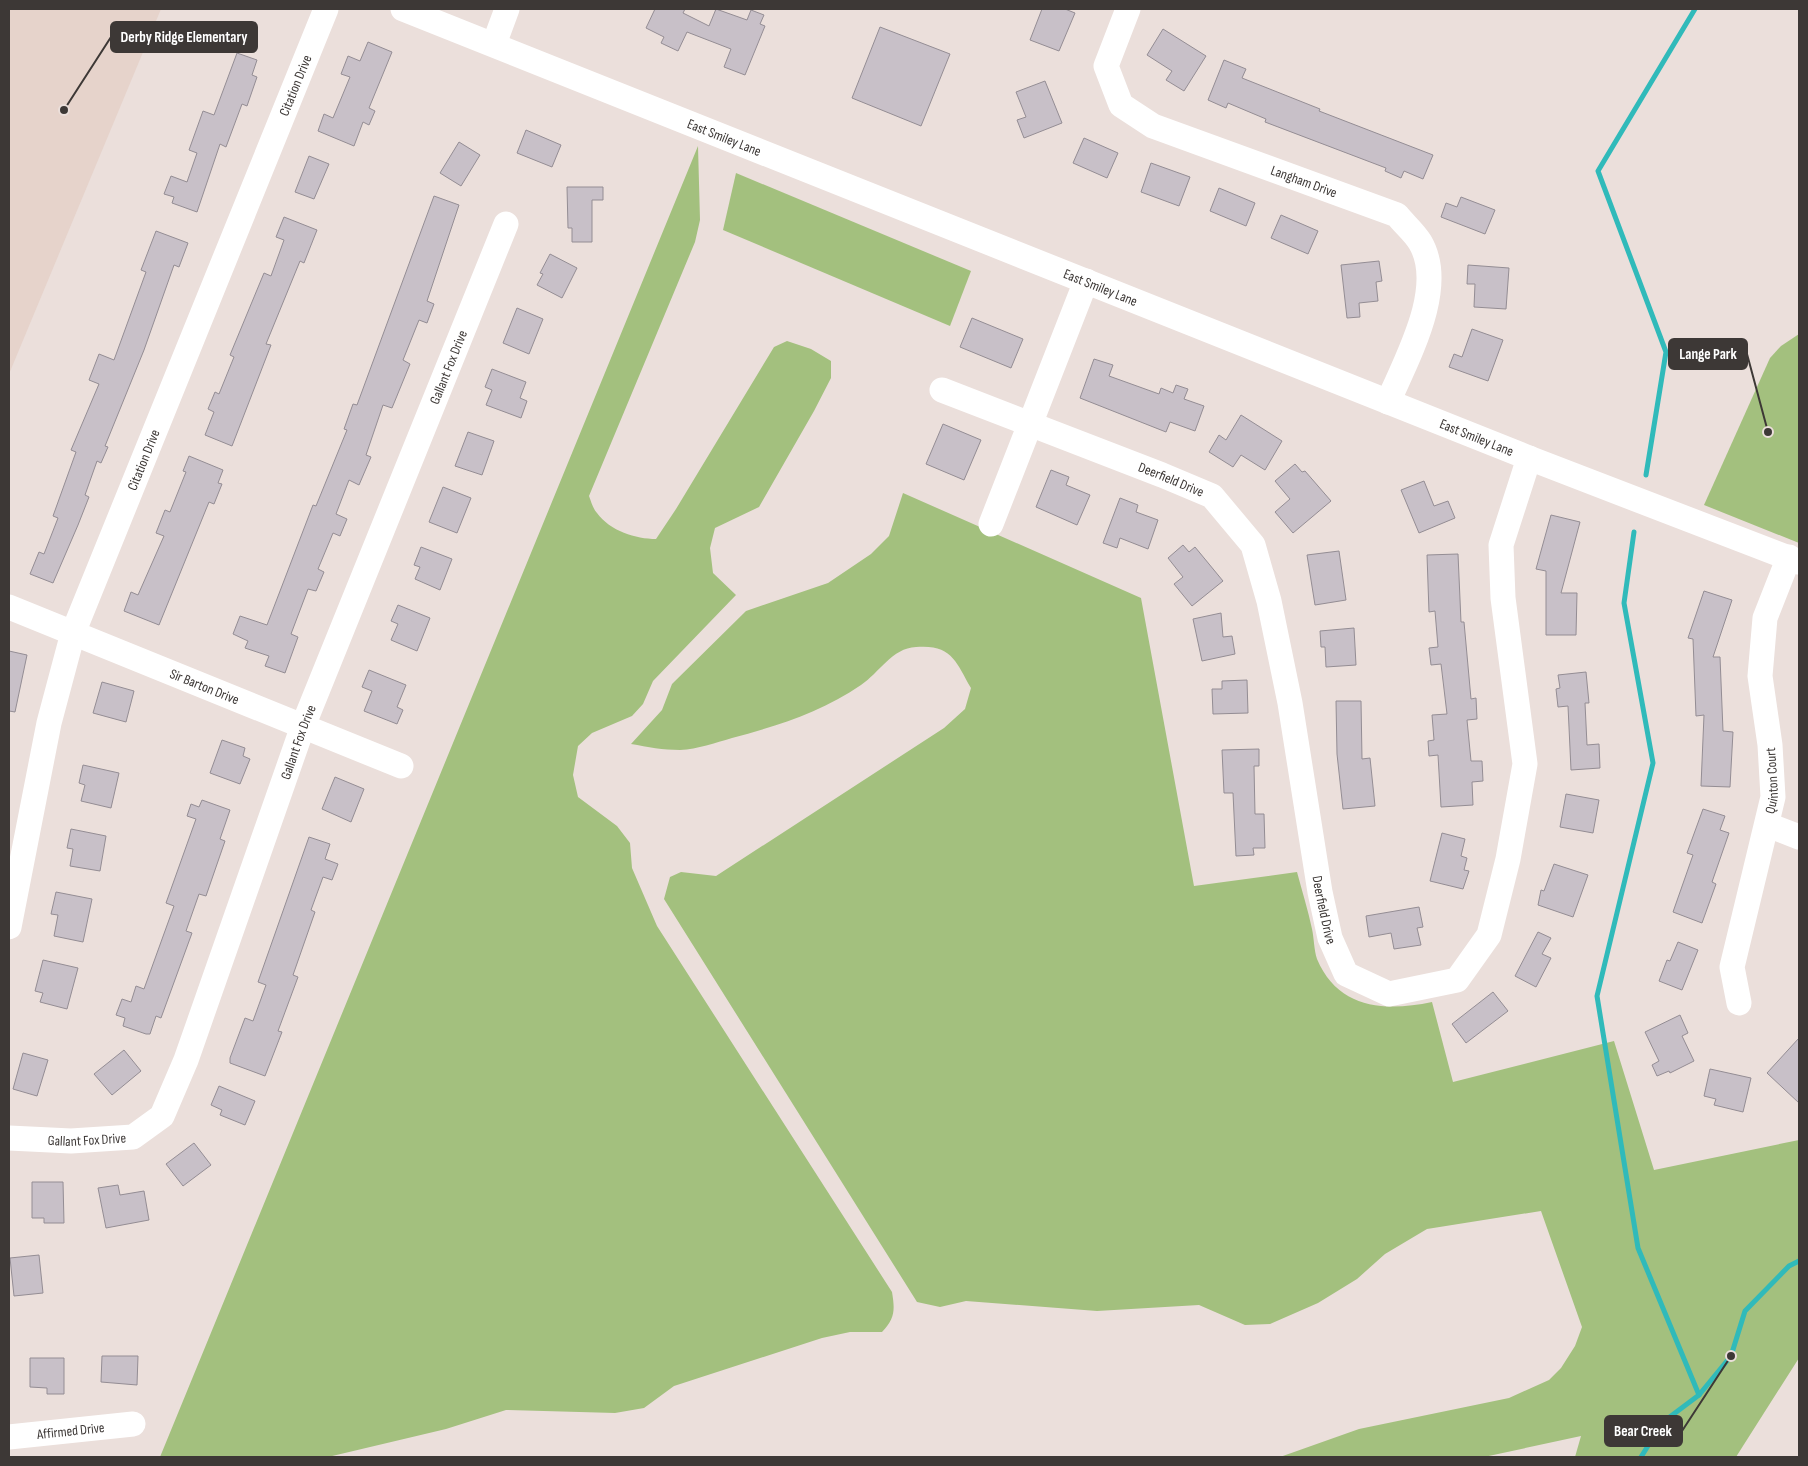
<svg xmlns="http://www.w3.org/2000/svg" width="1808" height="1466" viewBox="0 0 1808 1466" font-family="'Sofia Sans Condensed',sans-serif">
	<rect width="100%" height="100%" fill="#ebdfdb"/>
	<!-- built -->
	<path fill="#e6d3cb" d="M9,9H161L9,374Z"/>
	<!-- green -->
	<g fill="#a3c07e">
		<path d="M698,146L700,220L695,242L589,496C591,501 593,509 597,513C610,531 636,539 656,539L676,509L774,347L787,341L811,349L831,361V378L814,411L759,507L715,528L710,548L713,573L736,595L653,681L643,704L632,716L592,733L578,746L573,775L578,797L617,826L630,843L632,868L657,926L892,1292C895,1310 895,1319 882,1332H850L822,1338L674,1386L644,1408L615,1413L506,1410L446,1429L328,1457H160Z"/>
		<path d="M736,173L971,271L950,326L723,230Z"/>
		<path d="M1799,334V543L1704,505L1770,358L1781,346Z"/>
		<path d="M903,493L1141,598L1194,886L1297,872C1302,891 1308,910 1312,929C1314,938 1314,950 1317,959C1338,1009 1385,1012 1432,1002L1453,1082L1614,1041L1654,1170L1799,1140V1358L1736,1457H1575L1581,1436L1484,1457H1280L1359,1429L1509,1398L1549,1380L1561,1368L1575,1346L1582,1327L1541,1211L1427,1229L1385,1254L1357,1279L1318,1303L1270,1324L1245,1325L1199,1305L1097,1311L966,1301L940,1307L917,1302L664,899L670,877L681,872L716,876L944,728L965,709L971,688C956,662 952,644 916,647C892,648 879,673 861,685C822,712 777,726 732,738C715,743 698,749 680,750C663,750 648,747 631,744L662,710L672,684L746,611L828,583L871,554L889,536Z"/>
	</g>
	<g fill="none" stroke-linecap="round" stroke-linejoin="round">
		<!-- stream -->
		<g stroke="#30baba" stroke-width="5">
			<path d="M1646,475L1666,352L1598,171L1695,9"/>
			<path d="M1634,532L1624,603L1653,763L1597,996L1638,1248L1699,1395"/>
			<path d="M1641,1457L1663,1422L1699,1395L1731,1356L1745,1311L1789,1266L1799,1261"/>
		</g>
	</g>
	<!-- building -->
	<g fill="#c8c0c8" stroke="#948d94">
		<path d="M655,9H685L683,13L709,26L716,9L747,20L751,10L764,15L760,24L765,26L745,75L724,67L731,49L687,32L678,51L661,43L664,37L646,28Z"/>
		<path d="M1042,9H1065L1075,13L1059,51L1030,40Z"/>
		<path d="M880,27L950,54L921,126L852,98Z"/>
		<path d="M1163,29L1206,56L1184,91L1166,80L1172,71L1147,55Z"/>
		<path d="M368,42L392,52L369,108L375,111L369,125L363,122L354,146L318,131L324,114L333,118L350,77L341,74L348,56L360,61Z"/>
		<path d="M237,53L257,60L252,75L257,77L247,106L242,104L226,147L220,144L197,212L172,203L174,197L164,194L171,176L187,182L197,153L189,150L203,111L214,115Z"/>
		<path d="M1224,60L1246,69L1242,78L1320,109L1319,111L1433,155L1423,179L1404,171L1401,178L1385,171L1386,168L1265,122L1266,119L1228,103L1226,108L1208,100Z"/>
		<path d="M1045,81L1062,123L1024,138L1017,120L1026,117L1016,92Z"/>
		<path d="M526,130L561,145L552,167L517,153Z"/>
		<path d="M1084,138L1118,153L1107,178L1073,163Z"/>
		<path d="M459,142L480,155L461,186L440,173Z"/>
		<path d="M309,156L329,164L314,199L295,192Z"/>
		<path d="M1151,163L1190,177L1179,206L1141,192Z"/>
		<path d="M567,187H603V200H592V242H572V228H568Z"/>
		<path d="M1219,188L1255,203L1246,226L1210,211Z"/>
		<path d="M434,196L459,205L427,301L434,304L427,323L419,320L403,360L410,364L392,408L383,405L366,455L371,457L359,485L349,480L336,514L347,519L340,536L333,533L318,569L324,572L316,591L308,589L291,634L298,637L285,673L265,666L269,656L245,648L248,641L233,634L240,616L267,625L313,505L316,506L347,430L344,429L353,404L357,405Z"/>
		<path d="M1461,197L1495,210L1485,234L1441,217L1446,203L1457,207Z"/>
		<path d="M1281,215L1318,231L1308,254L1271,238Z"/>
		<path d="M284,217L317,230L304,263L300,261L266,344L271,345L232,446L205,435L214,412L208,409L215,392L219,394L234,357L230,355L264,273L271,276L284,240L276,237Z"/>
		<path d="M156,231L188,243L179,267L174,265L144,350L105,446L108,447L101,463L97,461L85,495L89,497L78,525L53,583L30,574L39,552L44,554L58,518L53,516L76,452L71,450L99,384L89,380L99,354L114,360L146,272L141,270Z"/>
		<path d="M550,254L577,268L562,298L537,285L543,274L540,273Z"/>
		<path d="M1379,261L1382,281L1376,282L1378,301L1359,303L1360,317L1347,318L1341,265Z"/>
		<path d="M1468,265L1509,268L1506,309L1474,307L1475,284H1467Z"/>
		<path d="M517,308L543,319L529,354L503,343Z"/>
		<path d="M972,318L1023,339L1011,368L960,347Z"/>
		<path d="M1472,329L1503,340L1488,381L1449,367L1454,354L1462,357Z"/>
		<path d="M1094,359L1113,365L1109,376L1159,394L1161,388L1173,393L1176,385L1188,389L1184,399L1204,406L1195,431L1170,422L1166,432L1080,398Z"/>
		<path d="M492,369L526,382L520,398L527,401L521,418L486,405L492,390L485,387Z"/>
		<path d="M1241,415L1282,441L1265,470L1241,455L1233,467L1209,452L1219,435L1226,440Z"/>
		<path d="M943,424L981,440L964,480L926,464Z"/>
		<path d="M468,432L494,441L482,475L455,466Z"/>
		<path d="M189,456L223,470L218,483L222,484L214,504L209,502L159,625L124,611L131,592L138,595L164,536L156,533L165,510L170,512L186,472L183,471Z"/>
		<path d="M1295,464L1302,472L1305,471L1331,501L1293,533L1275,512L1290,499L1275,481Z"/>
		<path d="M1051,470L1069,477L1066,485L1090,495L1077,525L1036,507Z"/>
		<path d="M1424,481L1434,506L1448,501L1455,518L1419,533L1401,490Z"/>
		<path d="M443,487L471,498L457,533L429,522Z"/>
		<path d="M1120,498L1138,505L1136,512L1158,520L1148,549L1120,538L1117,548L1103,543Z"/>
		<path d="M1551,515L1580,522L1561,593H1577L1576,635H1546V571L1536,569Z"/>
		<path d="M1183,545L1189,552L1195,547L1223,581L1192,606L1174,584L1183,577L1168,558Z"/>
		<path d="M421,547L452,559L440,590L415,579L420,567L414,565Z"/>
		<path d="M1339,551L1346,600L1315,605L1307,555Z"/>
		<path d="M1458,554L1461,622H1464L1471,699L1476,698L1477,719L1467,720L1471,761H1482L1483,781L1472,782L1473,805L1441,807L1438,755L1429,756L1428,741L1434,740L1432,715L1447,714L1441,664L1431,665L1429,648L1438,647L1435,611L1429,612L1427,555Z"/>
		<path d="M1704,591L1732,600L1713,657H1720L1723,731L1733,732L1730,787L1701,786L1704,715L1696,716L1693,639L1688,638Z"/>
		<path d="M398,605L430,618L417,651L391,640L398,624L391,621Z"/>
		<path d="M1221,613L1223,637L1232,636L1235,654L1202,661L1193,619Z"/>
		<path d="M1354,628L1356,665L1326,667L1325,647H1321L1320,631Z"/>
		<path d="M9,651L27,655L15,712L9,711Z"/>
		<path d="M369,670L406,685L397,707L403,710L397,724L364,711L372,691L362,687Z"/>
		<path d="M1586,672L1589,703H1585L1587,745L1599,744L1600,768L1571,770L1568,706L1558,707L1556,689L1560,688L1558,675Z"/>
		<path d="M1247,680L1248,713L1213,714L1212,689H1222V681Z"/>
		<path d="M102,682L134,691L126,722L93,713Z"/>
		<path d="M1336,701H1361L1362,759L1370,758L1375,806L1343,809L1337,754Z"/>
		<path d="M222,740L245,748L243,756L250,759L240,784L210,773Z"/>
		<path d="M1259,749V766H1254L1255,814H1264L1265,848H1253L1254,855L1236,856L1233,793H1224L1222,750Z"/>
		<path d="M83,765L119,773L111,808L81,801L85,785L79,783Z"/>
		<path d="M335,777L364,789L351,822L322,809Z"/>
		<path d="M1566,794L1599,800L1593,833L1560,827Z"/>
		<path d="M202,800L230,810L220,839L225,841L206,896L199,894L186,931L192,933L161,1018L156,1016L150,1034H146L123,1026L125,1018L116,1015L122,999L131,1002L136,986L144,989L174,906L166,903L196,819L187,816L191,804L199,807Z"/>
		<path d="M1703,809L1725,816L1720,830L1729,833L1712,882L1716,884L1702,923L1673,912L1693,855L1687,853Z"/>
		<path d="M71,829L106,836L100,871L70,866L73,849L67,848Z"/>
		<path d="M1442,833L1465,839L1461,856L1467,858L1464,870L1469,871L1463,889L1430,881Z"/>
		<path d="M309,837L330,844L325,859L338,864L332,880L323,877L311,910L315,912L293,975L298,977L278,1031L282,1032L265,1076L230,1063V1058L245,1018L253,1021L266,985L258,982Z"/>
		<path d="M1554,864L1588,875L1573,917L1538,905L1541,890L1544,891Z"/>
		<path d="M56,892L92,899L83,942L54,936L58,915L51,914Z"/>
		<path d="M1419,907L1423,927L1417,928L1421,945L1394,949L1391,933L1369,937L1366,916Z"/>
		<path d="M1538,932L1551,938L1542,954L1551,958L1536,987L1515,976Z"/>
		<path d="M1678,942L1698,950L1682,990L1659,981L1667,960L1670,961Z"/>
		<path d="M43,960L78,968L67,1009L40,1002L43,993L35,991Z"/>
		<path d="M1493,992L1508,1011L1466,1043L1452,1024Z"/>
		<path d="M1680,1015L1688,1033L1682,1036L1694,1061L1670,1073L1669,1071L1657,1076L1652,1065L1659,1061L1645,1032Z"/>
		<path d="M1799,1038V1103L1767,1073Z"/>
		<path d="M124,1050L141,1071L112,1095L94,1074Z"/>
		<path d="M23,1053L48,1060L37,1096L13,1089Z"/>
		<path d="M1710,1069L1751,1078L1743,1112L1714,1105L1716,1099L1704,1096Z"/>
		<path d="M219,1086L255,1101L245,1125L220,1115L222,1110L211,1105Z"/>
		<path d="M194,1143L211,1165L183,1186L166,1164Z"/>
		<path d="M32,1182H63L64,1223H44V1218H32Z"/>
		<path d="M118,1185L120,1195L144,1191L149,1220L106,1228L98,1188Z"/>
		<path d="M39,1255L43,1293L14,1296L10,1258Z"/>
		<path d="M102,1356H138L137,1385L101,1382Z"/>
		<path d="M30,1358H64V1394H47V1388L30,1387Z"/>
	</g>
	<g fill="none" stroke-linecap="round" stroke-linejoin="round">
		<!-- minor -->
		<g stroke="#fff" stroke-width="25">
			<path id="s1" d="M403,9L1529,458L1799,562"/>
			<path id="s2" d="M1128,9L1106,66L1121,105L1153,126L1397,215C1404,224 1414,232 1420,242C1447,287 1407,358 1388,402"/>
			<path d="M494,44L507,9"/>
			<path id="s3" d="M942,390L1162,475L1212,496L1253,545L1269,601L1290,703L1320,892L1330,938L1346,974L1389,994L1457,980L1489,935L1508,859L1525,764L1503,598L1501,545L1529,458"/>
			<path d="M991,524L1086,281"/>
			<path id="s4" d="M9,607L401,766"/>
			<path d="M1768,825L1799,837"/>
			<path id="s5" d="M9,927L49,723L73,633L326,9"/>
			<path id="s6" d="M1739,1003L1732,967L1773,797L1770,745L1760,676L1765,618L1789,557"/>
			<path id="s7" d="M9,1138L71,1141L133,1137L162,1116L186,1060L303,726L506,224"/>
			<path id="s8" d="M9,1437L133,1424"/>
		</g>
	</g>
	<g text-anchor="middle" stroke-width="4" stroke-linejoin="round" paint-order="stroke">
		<!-- street labels -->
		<g font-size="14" fill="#3d3836" stroke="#ebdfdb">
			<text dy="5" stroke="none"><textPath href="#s5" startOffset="892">Citation Drive</textPath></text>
			<text dy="5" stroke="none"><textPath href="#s1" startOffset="346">East Smiley Lane</textPath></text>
			<text dy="5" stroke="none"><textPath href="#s2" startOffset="302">Langham Drive</textPath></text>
			<text dy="5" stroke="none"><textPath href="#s1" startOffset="751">East Smiley Lane</textPath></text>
			<text dy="5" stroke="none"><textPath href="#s7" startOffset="962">Gallant Fox Drive</textPath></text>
			<text dy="5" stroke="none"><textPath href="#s1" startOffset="1156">East Smiley Lane</textPath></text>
			<text dy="5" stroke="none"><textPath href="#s5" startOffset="488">Citation Drive</textPath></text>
			<text dy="5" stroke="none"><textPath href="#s3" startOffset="246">Deerfield Drive</textPath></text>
			<text dy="5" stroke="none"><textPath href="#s4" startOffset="211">Sir Barton Drive</textPath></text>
			<text dy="5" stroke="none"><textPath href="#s7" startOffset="558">Gallant Fox Drive</textPath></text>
			<text dy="5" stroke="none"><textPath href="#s6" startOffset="228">Quinton Court</textPath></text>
			<text dy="5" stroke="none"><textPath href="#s3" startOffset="726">Deerfield Drive</textPath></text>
			<text dy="5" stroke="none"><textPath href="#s7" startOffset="78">Gallant Fox Drive</textPath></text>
			<text dy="5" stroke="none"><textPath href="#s8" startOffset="62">Affirmed Drive</textPath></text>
		</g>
	</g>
	<!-- callouts -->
	<path fill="none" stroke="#3d3836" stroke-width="2" d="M64 110L111 37M1768 432L1747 354M1731 1356L1682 1431"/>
	<g fill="#3d3836" stroke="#ebdfdb" stroke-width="2">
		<circle cx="64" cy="110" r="5"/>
		<circle cx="1768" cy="432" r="5"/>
		<circle cx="1731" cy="1356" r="5"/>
	</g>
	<g fill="#3d3836" stroke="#3d3836" stroke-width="2">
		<rect x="111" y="22" width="146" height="30" rx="5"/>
		<rect x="1669" y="339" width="78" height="30" rx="5"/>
		<rect x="1605" y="1416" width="77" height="30" rx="5"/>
	</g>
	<g font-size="15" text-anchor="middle" font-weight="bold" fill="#fff">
		<text x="184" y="42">Derby Ridge Elementary</text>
		<text x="1708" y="359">Lange Park</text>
		<text x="1643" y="1436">Bear Creek</text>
	</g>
	<!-- border -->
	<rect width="1808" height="1466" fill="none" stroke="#3d3836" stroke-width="20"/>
</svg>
